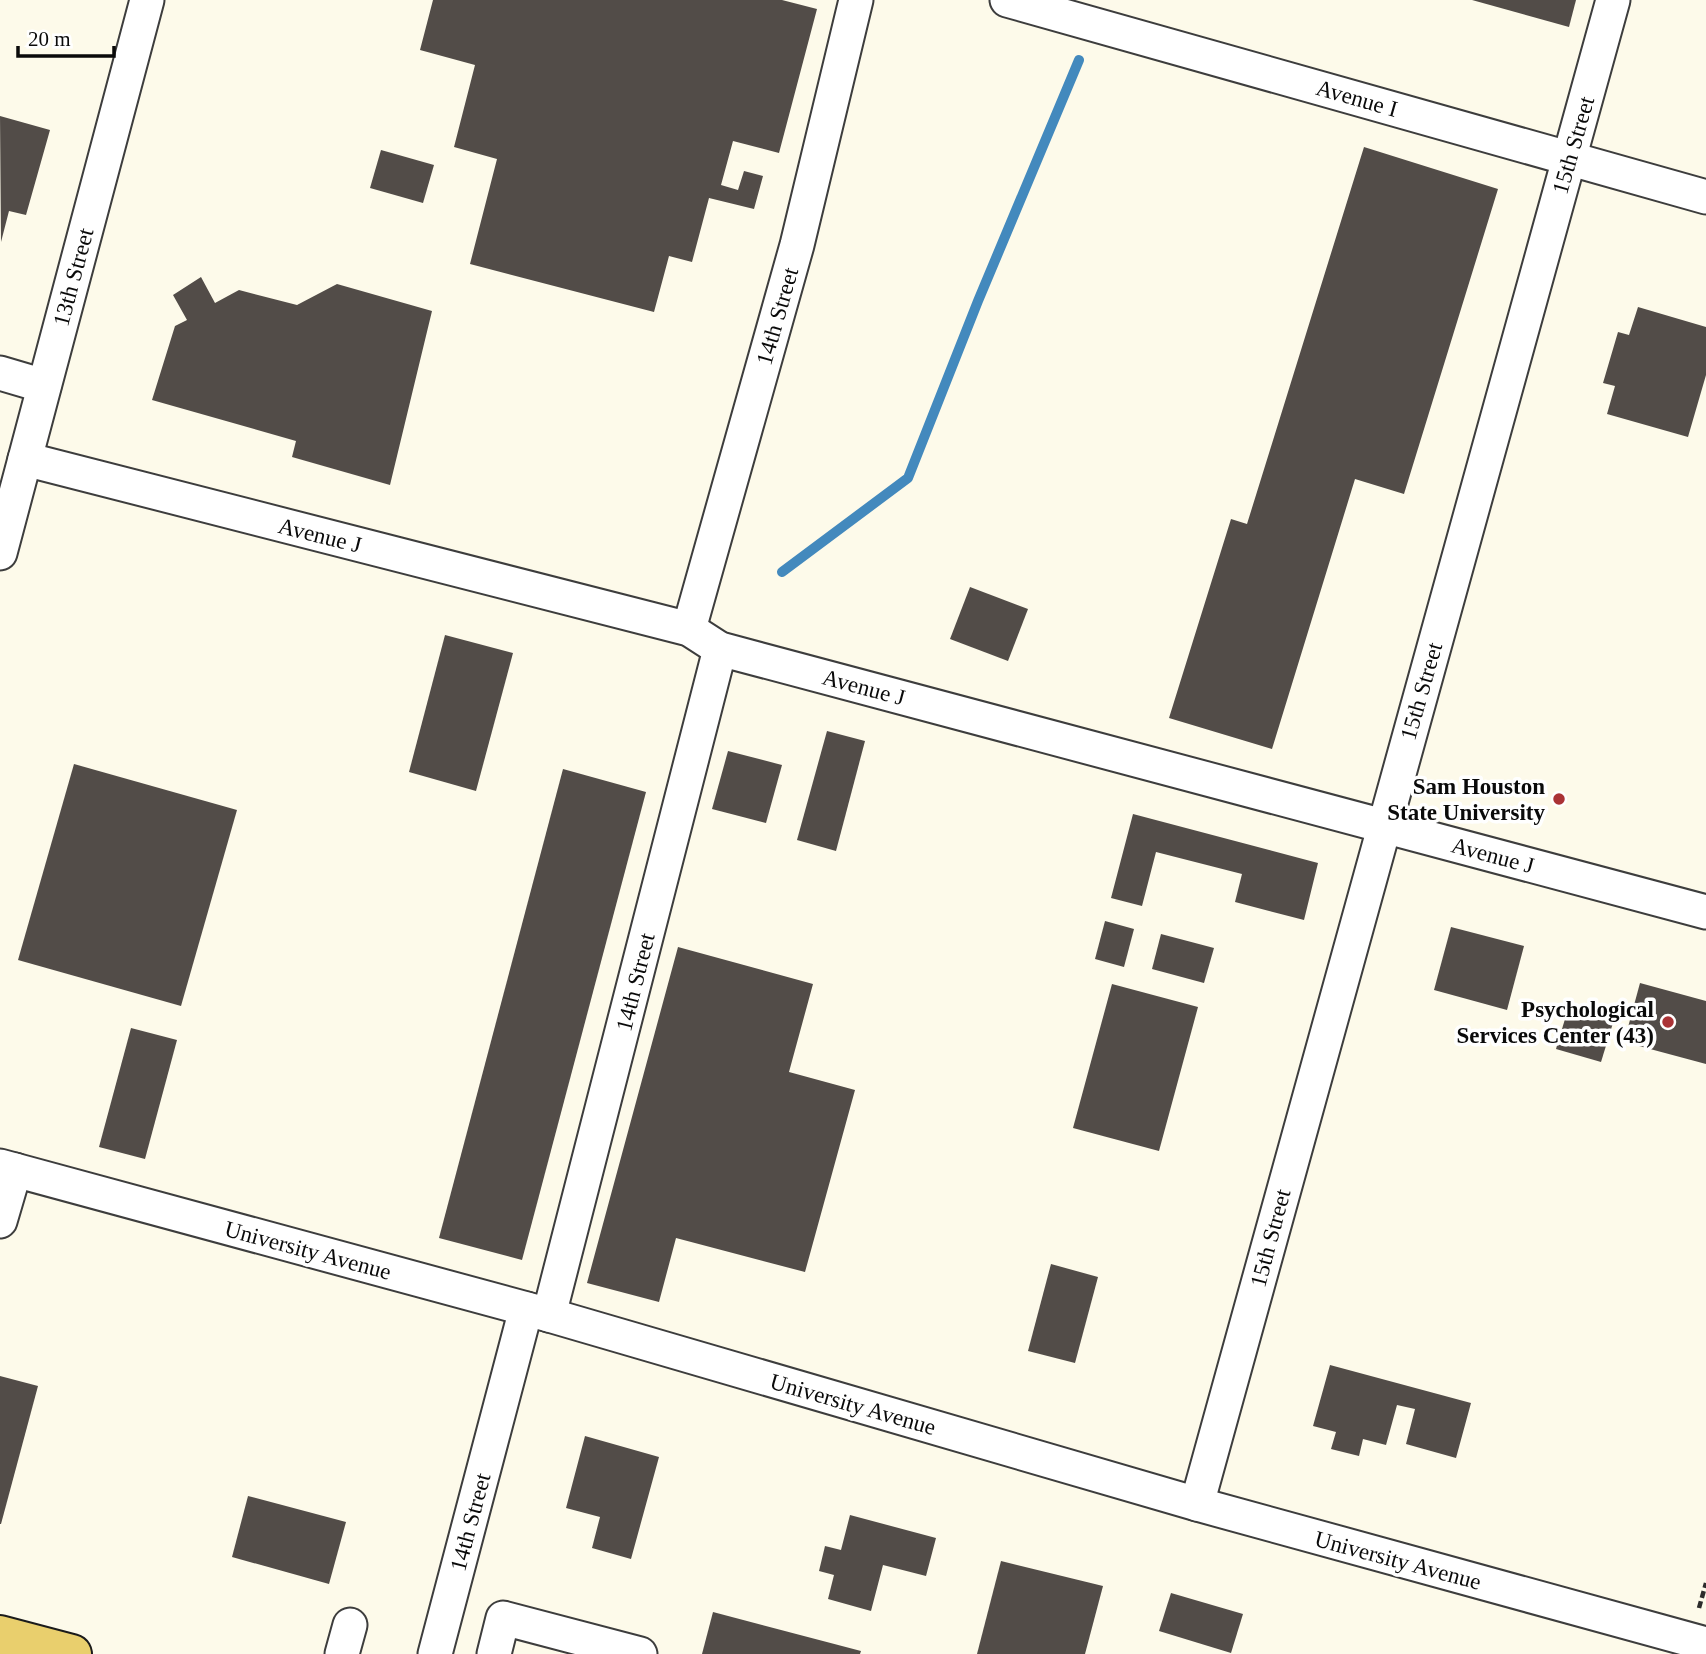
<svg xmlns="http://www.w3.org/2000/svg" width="1706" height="1654" viewBox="0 0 1706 1654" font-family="'Times New Roman',serif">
	<rect width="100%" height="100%" fill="#fdfaea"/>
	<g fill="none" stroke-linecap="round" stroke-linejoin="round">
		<!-- stream -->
		<path stroke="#4389bd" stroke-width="10" d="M782,572L908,478L978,301L1079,60"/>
	</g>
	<!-- building -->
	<g fill="#524c48">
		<path d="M433,0H782L817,9L779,153L733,141L721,185L738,190L744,171L763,176L754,209L709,198L692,262L669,256L654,312L470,264L497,159L454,147L475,65L420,50Z"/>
		<path d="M1472,0H1576L1569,27Z"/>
		<path d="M0,116L50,130L26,215L9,211L1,242Z"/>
		<path d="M1364,147L1498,189L1404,494L1355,479L1272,749L1169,718L1231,519L1247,524Z"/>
		<path d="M381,150L434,165L423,203L370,188Z"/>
		<path d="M201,277L215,303L239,290L297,305L337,284L432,311L390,485L292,457L296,441L152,400L175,326L187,320L173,295Z"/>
		<path d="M1638,307L1706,327V375L1688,437L1607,414L1615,386L1603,383L1618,332L1629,335Z"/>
		<path d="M970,587L1028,609L1008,661L950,639Z"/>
		<path d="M445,635L513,653L476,791L409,772Z"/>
		<path d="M827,731L865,741L836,851L797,840Z"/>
		<path d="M728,751L782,765L766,823L712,809Z"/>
		<path d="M74,764L237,810L181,1006L18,960Z"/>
		<path d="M563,769L646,792L522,1260L439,1238Z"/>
		<path d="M1133,814L1318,863L1304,920L1235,902L1242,874L1156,852L1142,906L1111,898Z"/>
		<path d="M1105,921L1134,929L1124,967L1095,959Z"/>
		<path d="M1451,927L1524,946L1507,1010L1434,990Z"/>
		<path d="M1161,934L1214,948L1204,983L1152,969Z"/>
		<path d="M678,947L813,984L789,1072L855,1090L805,1272L676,1238L659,1302L587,1283Z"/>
		<path d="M1640,983L1706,1001V1064L1624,1042Z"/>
		<path d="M1112,984L1198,1007L1159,1151L1073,1128Z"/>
		<path d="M1568,1009L1613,1023L1601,1062L1556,1049Z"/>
		<path d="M131,1028L177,1040L145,1159L99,1147Z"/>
		<path d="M1051,1264L1098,1277L1075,1363L1028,1351Z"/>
		<path d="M1330,1365L1471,1403L1456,1458L1406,1444L1415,1409L1397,1405L1386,1445L1363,1439L1359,1456L1331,1449L1336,1432L1313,1426Z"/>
		<path d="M0,1376L38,1386L1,1524H0Z"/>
		<path d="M585,1436L659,1457L631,1559L592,1548L600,1517L566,1508Z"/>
		<path d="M248,1496L346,1522L329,1584L232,1557Z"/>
		<path d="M850,1515L936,1538L926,1576L883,1565L871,1611L828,1599L834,1575L819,1571L825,1546L841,1550Z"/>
		<path d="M1001,1561L1103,1586L1085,1654H977Z"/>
		<path d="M1171,1593L1243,1614L1231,1653L1159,1631Z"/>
		<path d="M713,1612L861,1651L860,1654H702Z"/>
	</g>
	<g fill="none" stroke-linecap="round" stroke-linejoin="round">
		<defs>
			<g id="minor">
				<path d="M1007,0L1706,197"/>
				<path d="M0,373L44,386"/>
				<path d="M25,459L689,629L720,649L1706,912"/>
				<path d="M0,553L147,0"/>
				<path d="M689,629L797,245L856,0"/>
				<path d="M0,1166L549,1315L1197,1504L1706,1644"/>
				<path d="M0,1221L15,1170"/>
				<path d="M549,1315L720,649"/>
				<path d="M1197,1504L1613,0"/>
				<path d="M342,1654L350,1625"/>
				<path d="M435,1654L526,1309"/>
				<path d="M494,1654L503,1618L640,1654"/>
			</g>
			<path id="major" d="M0,1635L72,1654"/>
		</defs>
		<!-- minor casing -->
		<use href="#minor" stroke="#3d3d3d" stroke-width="37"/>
		<!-- major casing -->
		<use href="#major" stroke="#1b1b1b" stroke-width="42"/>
		<!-- path -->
		<path stroke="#2c2c2c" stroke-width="4.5" stroke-dasharray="7 3.5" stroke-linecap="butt" d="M1699,1608L1706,1583"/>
		<!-- minor -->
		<use href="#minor" stroke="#fff" stroke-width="33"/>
		<!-- major -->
		<use href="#major" stroke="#e9cf6d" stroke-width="38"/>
	</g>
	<!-- markers -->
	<g fill="#aa3235" stroke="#fff" stroke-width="2.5">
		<circle cx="1559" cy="799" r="7"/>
		<circle cx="1668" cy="1022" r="7"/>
	</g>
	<g text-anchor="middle" stroke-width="7" stroke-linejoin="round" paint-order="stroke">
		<!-- street labels -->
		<g font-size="23" fill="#0a0a0a" stroke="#fff">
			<text transform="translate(1357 98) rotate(16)" y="8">Avenue I</text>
			<text transform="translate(1573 145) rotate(-74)" y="8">15th Street</text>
			<text transform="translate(73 277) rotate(-75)" y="8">13th Street</text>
			<text transform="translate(777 316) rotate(-74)" y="8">14th Street</text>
			<text transform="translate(320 535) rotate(14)" y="8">Avenue J</text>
			<text transform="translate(864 687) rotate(15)" y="8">Avenue J</text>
			<text transform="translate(1421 691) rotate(-74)" y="8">15th Street</text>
			<text transform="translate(1493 855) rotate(15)" y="8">Avenue J</text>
			<text transform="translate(635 982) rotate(-76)" y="8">14th Street</text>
			<text transform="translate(1270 1238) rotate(-75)" y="8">15th Street</text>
			<text transform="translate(308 1250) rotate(15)" y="8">University Avenue</text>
			<text transform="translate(853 1404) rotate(16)" y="8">University Avenue</text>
			<text transform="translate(470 1522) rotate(-75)" y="8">14th Street</text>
			<text transform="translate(1398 1560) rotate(15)" y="8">University Avenue</text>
		</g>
		<!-- poi labels -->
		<g font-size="23" font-weight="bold" fill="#0a0a0a" stroke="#fff" text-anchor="end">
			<text x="1545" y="794">Sam Houston<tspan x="1545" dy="26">State University</tspan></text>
			<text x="1654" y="1017">Psychological<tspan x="1654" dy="26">Services Center (43)</tspan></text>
		</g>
	</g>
	<!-- scale -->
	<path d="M18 46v10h96v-10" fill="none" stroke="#0a0a0a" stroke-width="3.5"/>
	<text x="28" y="46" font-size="21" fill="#0a0a0a" stroke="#ffffff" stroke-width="5" paint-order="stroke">20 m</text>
</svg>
